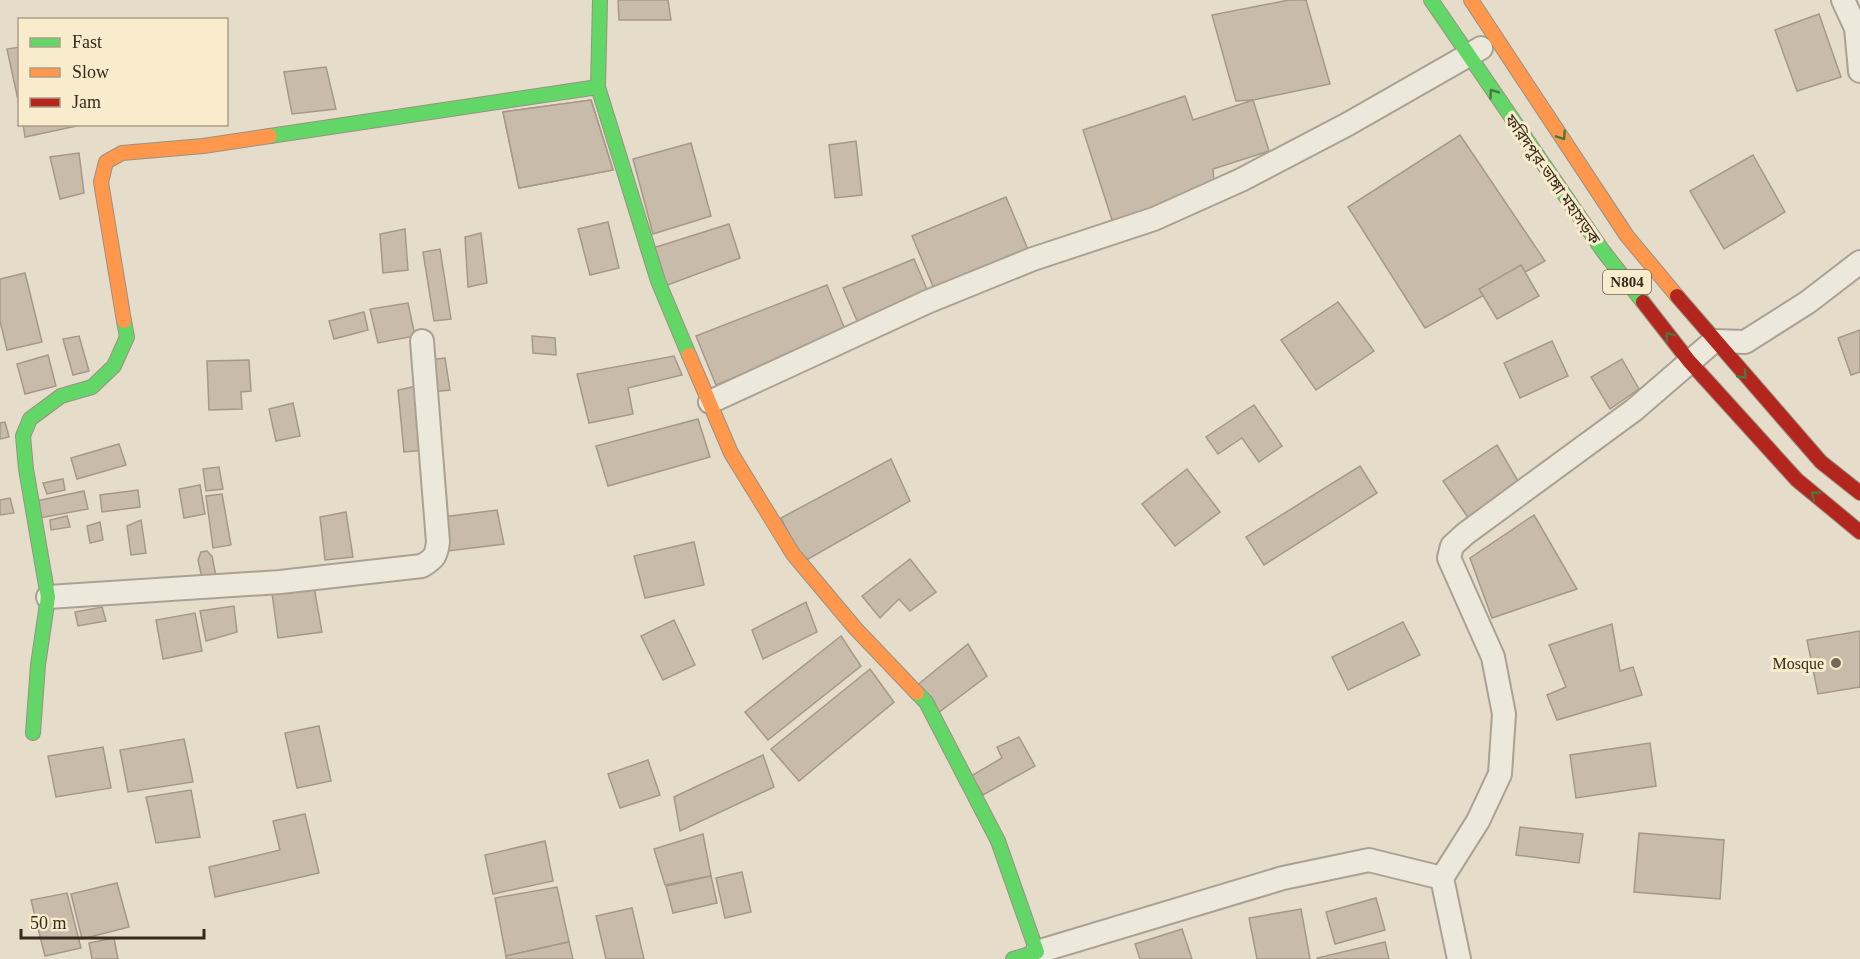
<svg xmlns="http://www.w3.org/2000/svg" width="1860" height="959" viewBox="0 0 1860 959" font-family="'Times New Roman','Noto Sans Bengali',serif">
	<rect width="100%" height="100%" fill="#e5ddc9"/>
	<!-- building -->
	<g fill="#c9bbaa" stroke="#a59889" stroke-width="1.5">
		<path d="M618,0H668L671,20H619Z"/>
		<path d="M1289,0H1306L1330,84L1253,100L1236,101L1212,15Z"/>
		<path d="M1819,14L1841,77L1797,91L1775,30Z"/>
		<path d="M20,47V109L7,49Z"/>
		<path d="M326,67L336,109L292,114L284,72Z"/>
		<path d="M1185,96L1193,120L1253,100L1269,151L1213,169L1214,184L1113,223L1083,130Z"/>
		<path d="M591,100L613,170L519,188L503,112Z"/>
		<path d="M591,100L613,170L519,188L503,112Z"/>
		<path d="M23,124H77V126L25,137Z"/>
		<path d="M1460,135L1545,261L1425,328L1348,207Z"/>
		<path d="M856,141L862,195L835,198L829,145Z"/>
		<path d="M691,143L711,216L653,234L633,159Z"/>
		<path d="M79,153L84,193L60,199L50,157Z"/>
		<path d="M1753,155L1785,212L1724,249L1690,191Z"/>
		<path d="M1006,197L1029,252L935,291L912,236Z"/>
		<path d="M608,222L619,268L590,275L578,229Z"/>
		<path d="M729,224L740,258L662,287L653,248Z"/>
		<path d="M405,229L408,270L383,273L380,234Z"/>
		<path d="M481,233L487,283L468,287L465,237Z"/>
		<path d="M440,249L451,319L434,321L423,252Z"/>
		<path d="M914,259L929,294L858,323L843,288Z"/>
		<path d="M1521,265L1539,296L1497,319L1479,289Z"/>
		<path d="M25,273L42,342L7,350L0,321V279Z"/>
		<path d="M827,285L846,332L716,385L696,336Z"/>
		<path d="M1338,302L1374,351L1316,390L1281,340Z"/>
		<path d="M408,303L415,336L378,343L370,309Z"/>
		<path d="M364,312L368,330L334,339L329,321Z"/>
		<path d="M1860,330V372L1851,375L1838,338Z"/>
		<path d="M79,336L89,371L73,375L63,339Z"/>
		<path d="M532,336L555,338L556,355L533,353Z"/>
		<path d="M1552,341L1568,376L1520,398L1504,363Z"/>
		<path d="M48,355L56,386L25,394L17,364Z"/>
		<path d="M674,356L682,375L628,388L633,414L589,423L577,374Z"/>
		<path d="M445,358L450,390L432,392L429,360Z"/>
		<path d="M1622,359L1639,389L1610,409L1591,377Z"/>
		<path d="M249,360L251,391L241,392L242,409L209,410L207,361Z"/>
		<path d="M417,386L425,450L404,452L398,390Z"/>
		<path d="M293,403L300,436L276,441L269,409Z"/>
		<path d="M1254,405L1282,446L1259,462L1242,438L1218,454L1206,437Z"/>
		<path d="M698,419L710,457L608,486L596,446Z"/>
		<path d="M5,422L9,437L0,439V423Z"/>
		<path d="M119,444L126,465L77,479L71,458Z"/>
		<path d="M1497,445L1522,488L1471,522L1443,481Z"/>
		<path d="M891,459L910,501L803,562L781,518Z"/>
		<path d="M1360,466L1377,493L1264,565L1246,537Z"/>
		<path d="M219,467L223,489L206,491L203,469Z"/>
		<path d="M1187,469L1220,512L1175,546L1142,504Z"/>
		<path d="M63,479L65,490L47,494L43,483Z"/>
		<path d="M200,485L205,514L184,518L179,489Z"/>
		<path d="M138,490L140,507L102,512L100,495Z"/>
		<path d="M84,491L88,509L40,518L36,501Z"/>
		<path d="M222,494L231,545L213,548L206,496Z"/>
		<path d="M10,498L14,513L0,515V500Z"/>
		<path d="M497,510L504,544L448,551L443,517Z"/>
		<path d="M346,512L353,557L325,560L320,517Z"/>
		<path d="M1534,515L1577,589L1492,618L1470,558Z"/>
		<path d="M67,516L70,527L51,530L50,520Z"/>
		<path d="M141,520L146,553L131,555L127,526Z"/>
		<path d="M100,522L103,540L90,543L87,526Z"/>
		<path d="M694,542L704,585L645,598L634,556Z"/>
		<path d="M207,551L212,556L216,576L202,578L198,560L201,552Z"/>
		<path d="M910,559L936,592L910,611L899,599L880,618L862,596Z"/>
		<path d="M314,587L322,632L278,638L272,593Z"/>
		<path d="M806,602L817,632L763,659L752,630Z"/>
		<path d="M234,606L237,632L206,641L200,611Z"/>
		<path d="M102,607L106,621L78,626L75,612Z"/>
		<path d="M195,613L202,651L163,659L156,620Z"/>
		<path d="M674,620L695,665L663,680L641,636Z"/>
		<path d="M1403,622L1420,655L1348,690L1332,657Z"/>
		<path d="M1612,624L1620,671L1633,667L1642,695L1557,720L1547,695L1566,687L1549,645Z"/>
		<path d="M1860,631V687L1818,694L1807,640Z"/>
		<path d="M841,636L861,666L768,740L745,712Z"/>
		<path d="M968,644L987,676L938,713L916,686Z"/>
		<path d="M870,669L894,702L799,781L771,749Z"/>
		<path d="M319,726L331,781L297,788L285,733Z"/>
		<path d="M1019,737L1035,766L983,795L971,776L1002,758L997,747Z"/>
		<path d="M184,739L193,782L128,792L120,750Z"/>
		<path d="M1650,743L1656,786L1576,798L1570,755Z"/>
		<path d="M103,747L111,788L56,797L48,756Z"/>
		<path d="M763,755L774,787L680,831L674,797Z"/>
		<path d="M648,760L660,795L620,808L608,774Z"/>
		<path d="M191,790L200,837L156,843L146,797Z"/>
		<path d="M305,814L319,873L215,897L209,867L280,850L273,821Z"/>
		<path d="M1520,827L1583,834L1579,863L1516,855Z"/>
		<path d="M1639,833L1724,840L1720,899L1634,892Z"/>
		<path d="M703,834L711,876L665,885L654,849Z"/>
		<path d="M545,841L553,881L493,894L485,855Z"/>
		<path d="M742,872L751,912L725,918L716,878Z"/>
		<path d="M711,876L717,903L673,913L666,886Z"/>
		<path d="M117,883L129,927L82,939L71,894Z"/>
		<path d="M557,887L569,942L506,956L495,898Z"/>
		<path d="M67,893L81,948L45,956L31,900Z"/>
		<path d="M1376,898L1385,930L1335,944L1326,912Z"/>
		<path d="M632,908L644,959H606L596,916Z"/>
		<path d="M1301,909L1310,959H1257L1249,918Z"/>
		<path d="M1182,929L1192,959H1140L1135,944Z"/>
		<path d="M114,938L118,959H92L89,943Z"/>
		<path d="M569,942L573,959H506V956Z"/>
		<path d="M1385,942L1389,959H1317V958Z"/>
	</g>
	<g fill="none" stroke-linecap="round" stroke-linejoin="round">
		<defs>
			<g id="street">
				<path d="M1843,0L1856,28L1860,71"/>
				<path d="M710,402L927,302L1033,259L1154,219L1241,180L1348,124L1481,48"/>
				<path d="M48,597L280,582L422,566C435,558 436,556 438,542L422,341"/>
				<path d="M1037,952L1283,878L1369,860L1442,878"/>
				<path d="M1459,959L1442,878L1478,821L1500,774L1504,714L1493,657L1449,558L1452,546L1465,534L1634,410L1714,341L1745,342L1808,302L1860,262"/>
			</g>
			<g id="fast">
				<path d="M600,0L598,87L658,281L689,355"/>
				<path d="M1431,0L1603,251L1643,302"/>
				<path d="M270,136L598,87"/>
				<path d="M917,693L926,702L998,841L1037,952L1013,959"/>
				<path d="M33,733L38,665L48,597L26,469L23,436L30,419L61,396L92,387L114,366L127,337L124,321"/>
			</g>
			<g id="slow">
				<path d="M1471,0L1627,236L1677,296"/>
				<path d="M124,321L101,182L106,162L122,153L203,146L270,136"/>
				<path d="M689,355L731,453L793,554L855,628L917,693"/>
			</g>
			<g id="jam">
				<path d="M1677,296L1821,462L1860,493"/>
				<path d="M1643,302L1689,361L1797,480L1860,532"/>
			</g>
		</defs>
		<!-- street casing -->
		<use href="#street" stroke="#aaa193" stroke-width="26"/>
		<!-- fast casing -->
		<use href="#fast" stroke="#999183" stroke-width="16"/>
		<!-- slow casing -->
		<use href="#slow" stroke="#999183" stroke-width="16"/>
		<!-- jam casing -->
		<use href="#jam" stroke="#999183" stroke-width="16"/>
		<!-- street -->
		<use href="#street" stroke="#ece8dc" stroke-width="22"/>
		<!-- fast -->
		<use href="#fast" stroke="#63d668" stroke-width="14"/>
		<!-- slow -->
		<use href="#slow" stroke="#ff974d" stroke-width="14"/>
		<!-- jam -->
		<use href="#jam" stroke="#b3261e" stroke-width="14"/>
	</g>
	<!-- one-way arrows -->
	<defs><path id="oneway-chevron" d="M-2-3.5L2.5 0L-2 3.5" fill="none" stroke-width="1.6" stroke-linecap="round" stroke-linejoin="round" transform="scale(1.5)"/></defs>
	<g stroke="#4b773e">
		<use href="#oneway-chevron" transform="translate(1493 93) rotate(-125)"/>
		<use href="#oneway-chevron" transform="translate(1562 136) rotate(57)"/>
		<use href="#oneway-chevron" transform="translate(1669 336) rotate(-128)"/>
		<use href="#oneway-chevron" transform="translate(1743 375) rotate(48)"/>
		<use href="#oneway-chevron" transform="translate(1815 495) rotate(-141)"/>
	</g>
	<!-- markers -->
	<circle fill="#756958" stroke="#f8eccd" stroke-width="2" cx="1836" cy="663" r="6"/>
	<g text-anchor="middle" stroke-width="6" stroke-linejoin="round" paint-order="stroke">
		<!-- shield labels -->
		<rect fill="#f8eccd" stroke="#726450" stroke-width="1.5" x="1603" y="270" width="48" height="24" rx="4.5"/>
		<g font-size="15" font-weight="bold" fill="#382a1b">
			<text x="1627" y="287">N804</text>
		</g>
		<!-- street labels -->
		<g font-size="16" fill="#382a1b" stroke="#f8eccd">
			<text transform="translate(1553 179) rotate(55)" y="6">ফরিদপুর-ভাঙ্গা মহাসড়ক</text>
		</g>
		<!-- poi labels -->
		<g font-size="16" fill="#382a1b" stroke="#f8eccd" text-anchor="end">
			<text x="1824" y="669">Mosque</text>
		</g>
	</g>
	<!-- legend -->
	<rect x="18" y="18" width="210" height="108" fill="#f8eccd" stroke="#ab9e86" stroke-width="1.5"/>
	<rect x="30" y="38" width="30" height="9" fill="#63d668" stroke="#ab9e86" stroke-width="1.5"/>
	<text x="72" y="48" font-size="18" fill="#382a1b">Fast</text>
	<rect x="30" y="68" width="30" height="9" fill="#ff974d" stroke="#ab9e86" stroke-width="1.5"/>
	<text x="72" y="78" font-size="18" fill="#382a1b">Slow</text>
	<rect x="30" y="98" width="30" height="9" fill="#b3261e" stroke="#ab9e86" stroke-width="1.5"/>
	<text x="72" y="108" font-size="18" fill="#382a1b">Jam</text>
	<!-- scale -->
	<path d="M21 929v9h183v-9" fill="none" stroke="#382a1b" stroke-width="3"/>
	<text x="30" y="929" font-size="18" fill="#382a1b" stroke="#f8eccd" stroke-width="4.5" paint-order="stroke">50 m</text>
</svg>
